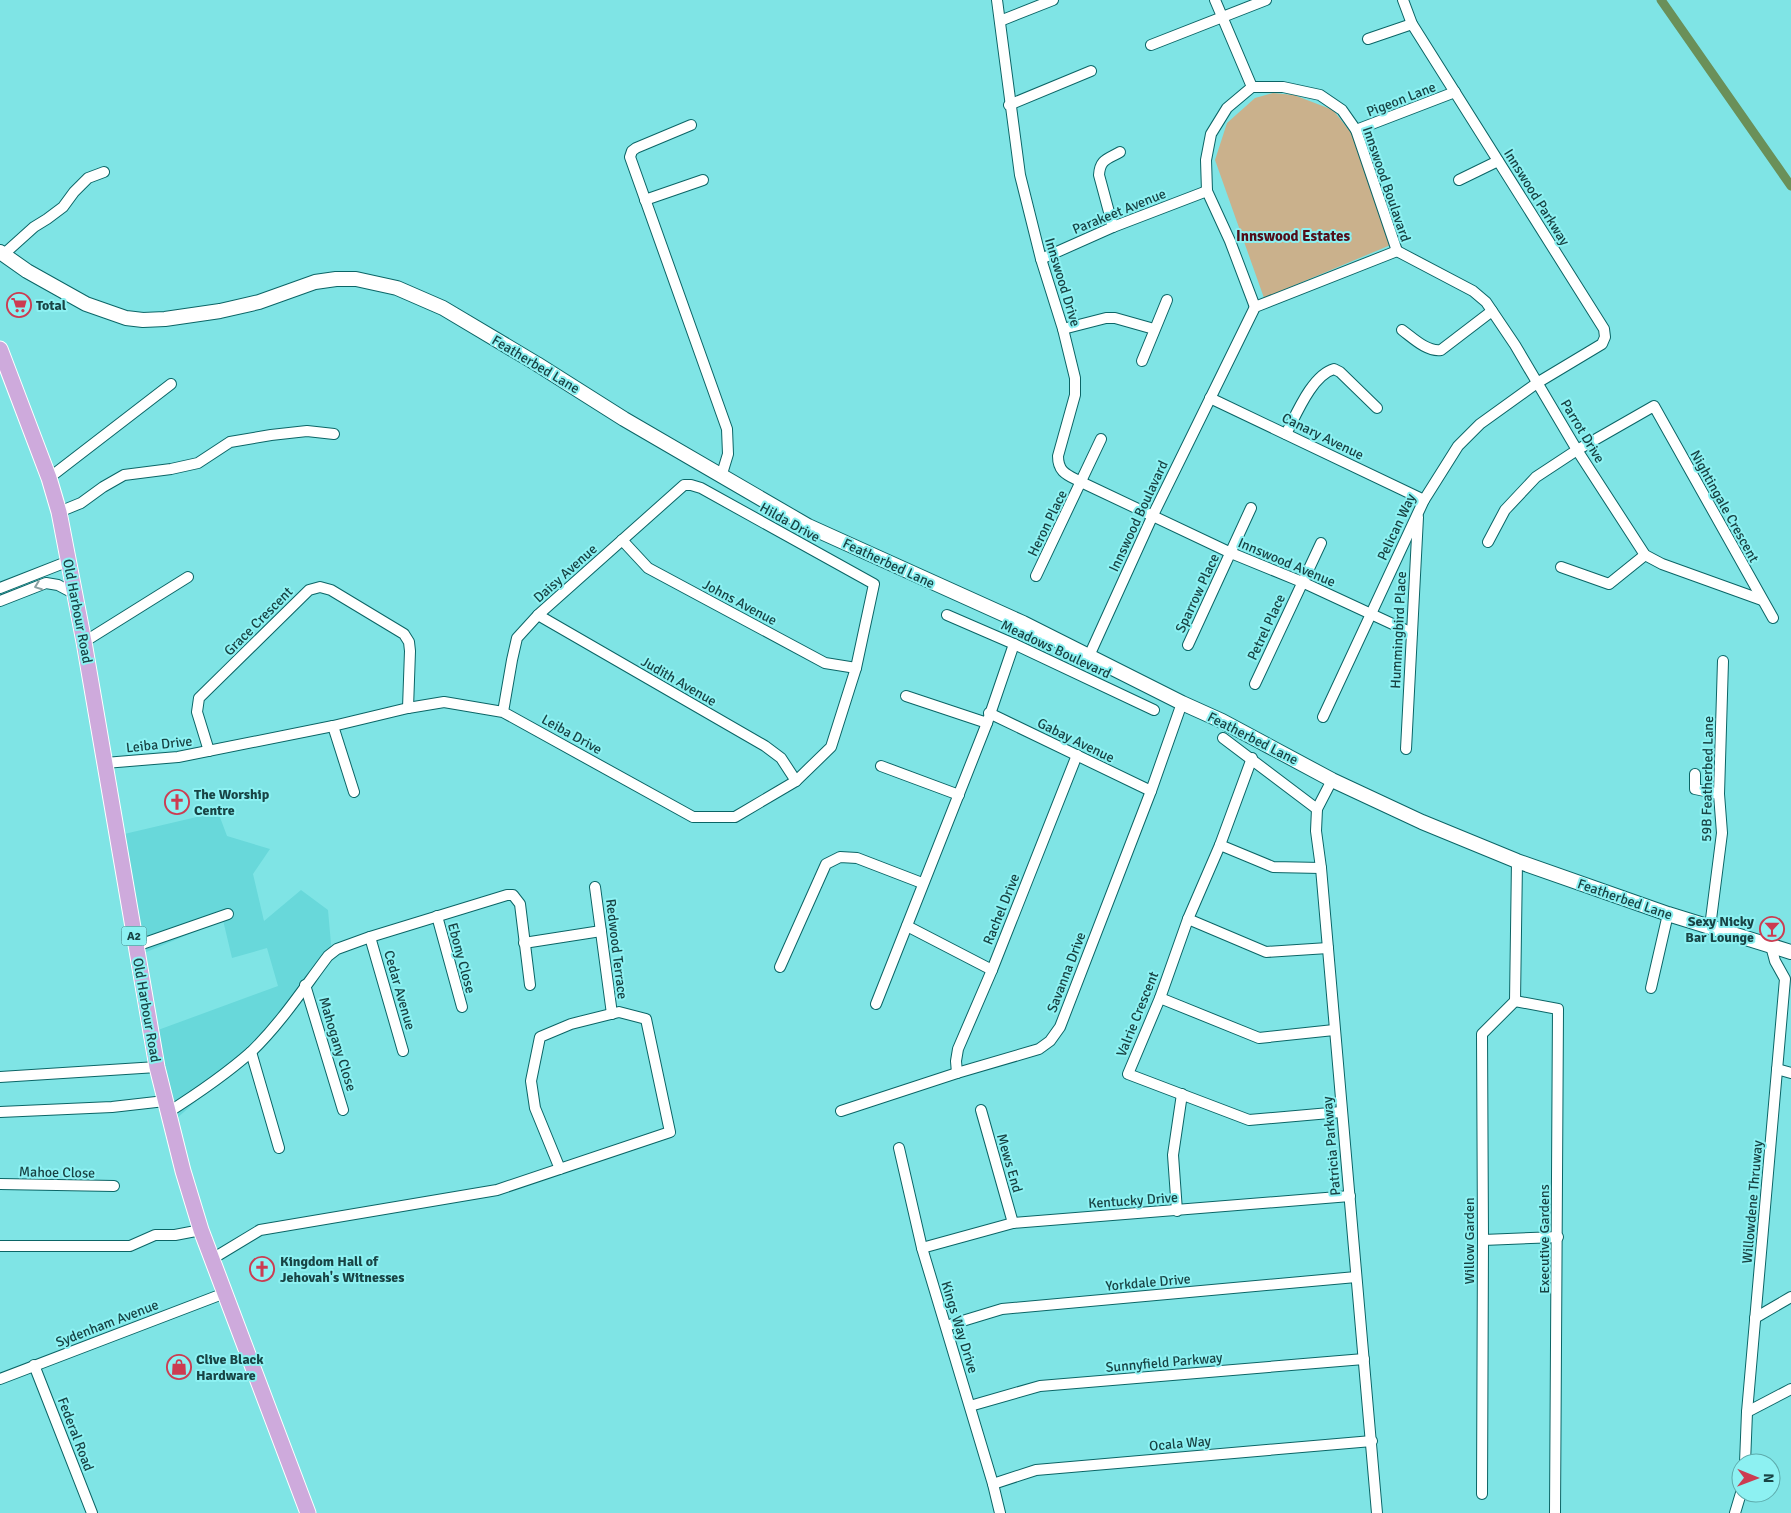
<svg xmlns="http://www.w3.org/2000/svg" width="1791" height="1513" viewBox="0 0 1791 1513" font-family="Signika,sans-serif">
	<rect width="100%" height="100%" fill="#7fe4e5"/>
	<!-- built -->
	<path fill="#68d8da" d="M218,812L227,836L270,849L253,874L264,921L301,890L328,910L332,955L279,1028L176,1119L158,1030L278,986L267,948L232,958L223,920L144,953L120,835Z"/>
	<!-- green -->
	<path fill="#cab18c" d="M1273,93L1294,95L1333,110L1353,135L1393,244L1264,298L1215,160L1227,123L1255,98Z"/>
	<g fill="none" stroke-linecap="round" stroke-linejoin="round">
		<!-- canal -->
		<path stroke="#6a9059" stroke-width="9" d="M1661,0L1791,186"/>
		<defs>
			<g id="street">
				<path d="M997,0L1020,175L1041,259L1063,329L1075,378V395L1058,456C1058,473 1068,475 1081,482L1231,553L1302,582L1412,633"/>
				<path d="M1215,0L1252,87"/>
				<path d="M1000,21L1053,0"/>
				<path d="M1368,39L1412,24"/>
				<path d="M1151,45L1266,0"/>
				<path d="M1009,105L1091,71"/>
				<path d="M691,125L636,148L632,151L630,157L727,429L728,454L721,477"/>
				<path d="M1356,130L1455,92"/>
				<path d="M1459,180L1498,161"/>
				<path d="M645,200L703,180"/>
				<path d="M1113,227L1099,175C1100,159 1108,159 1120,152"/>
				<path d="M1397,251L1473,291L1486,302L1515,345L1577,450L1645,555L1662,564L1762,600"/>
				<path d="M4,254L34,227L47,219L63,207L74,192L88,178L104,172"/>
				<path d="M1041,259L1113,227L1207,191"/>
				<path d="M1255,307L1230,241L1207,191L1206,160L1211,134L1227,108L1252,87H1283L1320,95L1342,110L1356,130L1397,251"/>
				<path d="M1063,329L1106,318H1115L1154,329"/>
				<path d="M1402,330C1413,338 1427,352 1441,350L1492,311"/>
				<path d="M1142,361L1167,300"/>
				<path d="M1210,398L1424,500"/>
				<path d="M1286,434C1296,415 1312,375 1334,369L1340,372L1377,408"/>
				<path d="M49,478L171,384"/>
				<path d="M59,512L81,503L103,487L124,475L171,469L198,463L230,442L271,435L307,431L334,434"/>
				<path d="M622,540L648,568L825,663L856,668"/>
				<path d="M1488,542L1505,510L1536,477L1577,450L1654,406L1773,618"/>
				<path d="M1561,567L1609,584L1645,555"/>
				<path d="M1036,576L1101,439"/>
				<path d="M0,588L69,561"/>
				<path d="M0,601L46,583L58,585L75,594"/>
				<path d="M538,615L765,746L781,758L796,781"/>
				<path d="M947,615L1014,644L1154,710"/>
				<path d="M84,642L188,577"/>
				<path d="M1188,645L1251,508"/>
				<path d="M1089,656L1153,515L1255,307L1397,251"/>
				<path d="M1255,684L1321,543"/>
				<path d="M906,696L987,723"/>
				<path d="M989,713L1151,791"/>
				<path d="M1323,717L1424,500L1458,446L1480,424L1537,383L1602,344L1605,337L1604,329L1412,24L1403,0"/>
				<path d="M333,726L354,792"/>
				<path d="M1223,738L1317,809"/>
				<path d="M1406,749L1418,517"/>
				<path d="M209,751L197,712L199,698L309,590L320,587L331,590L404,634L409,642L410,651L408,708"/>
				<path d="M1252,758L1220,845L1188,919L1160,998L1128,1074L1249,1120L1341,1112"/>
				<path d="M105,763L178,757L333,726L408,708L444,702L503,712L693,817H735L796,781L831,747L856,668L874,584L701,488L691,485H684L538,615L517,638L512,660L503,712"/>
				<path d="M881,766L959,795"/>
				<path d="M1695,774V789L1719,794"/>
				<path d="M1332,780L1317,809L1316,831L1321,868L1377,1513"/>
				<path d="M1220,845L1273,867L1321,868"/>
				<path d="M595,887L612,1014"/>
				<path d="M437,916L462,1007"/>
				<path d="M1188,919L1266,952L1328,948"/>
				<path d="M907,926L992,970"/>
				<path d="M1710,927L1722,833L1719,794L1723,661"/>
				<path d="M370,937L403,1051"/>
				<path d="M524,943L601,931"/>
				<path d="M136,946L228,914"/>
				<path d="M780,967L826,864L840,857L857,858L922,883"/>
				<path d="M305,985L343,1110"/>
				<path d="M1651,988L1668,914"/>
				<path d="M1160,998L1259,1038L1334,1030"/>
				<path d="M1515,1001L1558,1009L1555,1513"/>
				<path d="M1515,1001L1517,861"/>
				<path d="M876,1004L987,723L1014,644"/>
				<path d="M251,1052L279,1148"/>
				<path d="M1777,1069L1791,1073"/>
				<path d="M957,1073L956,1061L958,1049L992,970L1077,755"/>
				<path d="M0,1077L157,1067"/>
				<path d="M981,1110L1013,1223"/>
				<path d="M841,1111L957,1073L1039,1049L1050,1041L1060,1027L1151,791L1182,703"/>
				<path d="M0,1112L112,1107L165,1101"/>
				<path d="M167,1113C197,1094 225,1075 251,1052C281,1023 303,989 328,956L337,949L370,937L507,895H513L520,904L530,985"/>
				<path d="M899,1148L922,1248L993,1484L1000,1513"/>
				<path d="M0,1184L114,1186"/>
				<path d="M1177,1211L1173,1155L1182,1094"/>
				<path d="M1483,1240L1558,1237"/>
				<path d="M0,1246H130L155,1235H175L201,1230"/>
				<path d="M922,1248L1013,1223L1350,1196"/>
				<path d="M212,1259L260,1230L497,1190L670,1132L646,1019L619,1012L571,1024L540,1037L531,1081L535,1108L560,1169"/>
				<path d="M1755,1318L1791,1297"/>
				<path d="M946,1326L1002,1309L1356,1277"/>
				<path d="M34,1365L92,1513"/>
				<path d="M0,1379L225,1293"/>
				<path d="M970,1406L1040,1386L1364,1359"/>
				<path d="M1747,1412L1791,1389"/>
				<path d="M1745,1463L1747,1412L1785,979L1775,961L1771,946"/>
				<path d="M993,1484L1036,1470L1372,1441"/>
				<path d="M1482,1494L1483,1240L1482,1034L1515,1001"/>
				<path d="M1735,1513L1741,1493"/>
			</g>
			<path id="secondary" d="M0,252L27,271L86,304L126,318L143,320L165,319L220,311L259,302L315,282L336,279H356L397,288L443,308L537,364L624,419L808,526L1023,623L1182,703L1222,721L1332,780L1422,822L1517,861L1668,914L1791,952"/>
			<path id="primary" d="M0,349L49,478L59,512L84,642L157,1067L183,1171L201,1230L308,1513"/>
		</defs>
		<!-- street casing -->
		<use href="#street" stroke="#0b6566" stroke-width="12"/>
		<!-- secondary casing -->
		<use href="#secondary" stroke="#0b6566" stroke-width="16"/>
		<!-- primary casing -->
		<use href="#primary" stroke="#fff" stroke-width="17"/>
		<!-- street -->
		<use href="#street" stroke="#fff" stroke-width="10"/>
		<!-- secondary -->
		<use href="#secondary" stroke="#fff" stroke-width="14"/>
		<!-- primary -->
		<use href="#primary" stroke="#ceaadc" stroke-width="15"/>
	</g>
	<!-- one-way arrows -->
	<defs><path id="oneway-chevron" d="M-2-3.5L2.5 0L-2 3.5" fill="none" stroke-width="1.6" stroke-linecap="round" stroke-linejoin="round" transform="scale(1.25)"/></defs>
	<use stroke="#8ca1a2" href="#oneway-chevron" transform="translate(38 586) rotate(159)"/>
	<!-- icons -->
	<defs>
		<symbol id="supermarket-ring" viewBox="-11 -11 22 22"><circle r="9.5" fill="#8df1f2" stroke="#cc3c51" stroke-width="1.5"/><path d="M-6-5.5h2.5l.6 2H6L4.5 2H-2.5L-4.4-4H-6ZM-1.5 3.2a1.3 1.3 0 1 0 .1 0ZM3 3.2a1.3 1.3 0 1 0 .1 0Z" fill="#cc3c51"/></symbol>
		<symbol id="church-ring" viewBox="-11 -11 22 22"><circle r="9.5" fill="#8df1f2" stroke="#cc3c51" stroke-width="1.5"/><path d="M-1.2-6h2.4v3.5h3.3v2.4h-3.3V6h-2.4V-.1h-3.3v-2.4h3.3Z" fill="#cc3c51"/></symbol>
		<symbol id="bar-ring" viewBox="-11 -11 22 22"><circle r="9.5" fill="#8df1f2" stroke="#cc3c51" stroke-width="1.5"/><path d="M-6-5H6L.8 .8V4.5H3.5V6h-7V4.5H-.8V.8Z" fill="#cc3c51"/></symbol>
		<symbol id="shop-ring" viewBox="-11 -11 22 22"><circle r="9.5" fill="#8df1f2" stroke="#cc3c51" stroke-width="1.5"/><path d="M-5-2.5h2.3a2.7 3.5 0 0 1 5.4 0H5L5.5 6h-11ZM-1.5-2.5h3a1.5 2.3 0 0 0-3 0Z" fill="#cc3c51"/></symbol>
	</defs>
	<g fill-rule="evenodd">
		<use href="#supermarket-ring" x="5" y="291" width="28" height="28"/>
		<use href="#church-ring" x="163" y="788" width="28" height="28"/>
		<use href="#bar-ring" x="1758" y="915" width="28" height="28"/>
		<use href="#church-ring" x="248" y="1255" width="28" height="28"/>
		<use href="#shop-ring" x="165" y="1353" width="28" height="28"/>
	</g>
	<g text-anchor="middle" stroke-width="4" stroke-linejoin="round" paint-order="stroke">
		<!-- shield labels -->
		<rect fill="#8df1f2" stroke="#3b7778" stroke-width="1" x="121.5" y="926.5" width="25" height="19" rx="4"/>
		<g font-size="12" font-weight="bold" fill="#184344">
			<text x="134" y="940">A2</text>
		</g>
		<!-- street labels -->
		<g font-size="14" fill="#184344" stroke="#8df1f2">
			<text transform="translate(1401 99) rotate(-21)" y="5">Pigeon Lane</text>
			<text transform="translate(1387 184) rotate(71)" y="5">Innswood Boulavard</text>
			<text transform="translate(1537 197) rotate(58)" y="5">Innswood Parkway</text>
			<text transform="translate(1119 211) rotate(-22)" y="5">Parakeet Avenue</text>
			<text transform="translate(1063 282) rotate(73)" y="5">Innswood Drive</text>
			<text transform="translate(536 364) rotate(31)" y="5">Featherbed Lane</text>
			<text transform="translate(1583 431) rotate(59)" y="5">Parrot Drive</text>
			<text transform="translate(1323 436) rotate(26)" y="5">Canary Avenue</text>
			<text transform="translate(1725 506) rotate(61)" y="5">Nightingale Crescent</text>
			<text transform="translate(1138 516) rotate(-65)" y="5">Innswood Boulavard</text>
			<text transform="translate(790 522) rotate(29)" y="5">Hilda Drive</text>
			<text transform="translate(1047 523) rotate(-64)" y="5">Heron Place</text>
			<text transform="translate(1396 527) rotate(-65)" y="5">Pelican Way</text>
			<text transform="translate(1287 562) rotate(23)" y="5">Innswood Avenue</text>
			<text transform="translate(889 563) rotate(25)" y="5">Featherbed Lane</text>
			<text transform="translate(565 573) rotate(-42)" y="5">Daisy Avenue</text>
			<text transform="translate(1197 593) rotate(-65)" y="5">Sparrow Place</text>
			<text transform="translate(740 602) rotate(28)" y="5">Johns Avenue</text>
			<text transform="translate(78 611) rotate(79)" y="5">Old Harbour Road</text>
			<text transform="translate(258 621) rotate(-45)" y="5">Grace Crescent</text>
			<text transform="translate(1266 627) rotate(-65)" y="5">Petrel Place</text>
			<text transform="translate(1398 630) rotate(-87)" y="5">Hummingbird Place</text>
			<text transform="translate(1056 649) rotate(25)" y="5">Meadows Boulevard</text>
			<text transform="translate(679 681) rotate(30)" y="5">Judith Avenue</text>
			<text transform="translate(572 734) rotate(29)" y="5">Leiba Drive</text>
			<text transform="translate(1253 738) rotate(27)" y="5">Featherbed Lane</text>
			<text transform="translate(1076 740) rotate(26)" y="5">Gabay Avenue</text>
			<text transform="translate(159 744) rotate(-6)" y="5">Leiba Drive</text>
			<text transform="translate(1707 779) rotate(-89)" y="5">59B Featherbed Lane</text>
			<text transform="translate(1625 899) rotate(19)" y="5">Featherbed Lane</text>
			<text transform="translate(1001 909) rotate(-68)" y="5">Rachel Drive</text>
			<text transform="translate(617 949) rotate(83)" y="5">Redwood Terrace</text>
			<text transform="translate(462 958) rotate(75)" y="5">Ebony Close</text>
			<text transform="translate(1066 972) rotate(-69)" y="5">Savanna Drive</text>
			<text transform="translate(400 990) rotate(74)" y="5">Cedar Avenue</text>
			<text transform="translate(147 1010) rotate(80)" y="5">Old Harbour Road</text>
			<text transform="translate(1137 1014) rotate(-68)" y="5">Valrie Crescent</text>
			<text transform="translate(338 1044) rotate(73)" y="5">Mahogany Close</text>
			<text transform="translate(1331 1146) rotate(-95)" y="5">Patricia Parkway</text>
			<text transform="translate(1010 1163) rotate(74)" y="5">Mews End</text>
			<text transform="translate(57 1172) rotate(1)" y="5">Mahoe Close</text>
			<text transform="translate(1133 1200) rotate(-4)" y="5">Kentucky Drive</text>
			<text transform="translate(1752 1202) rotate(-85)" y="5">Willowdene Thruway</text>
			<text transform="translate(1544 1239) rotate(-90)" y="5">Executive Gardens</text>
			<text transform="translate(1469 1241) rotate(-90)" y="5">Willow Garden</text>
			<text transform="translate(1148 1282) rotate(-5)" y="5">Yorkdale Drive</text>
			<text transform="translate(107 1323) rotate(-21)" y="5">Sydenham Avenue</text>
			<text transform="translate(960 1327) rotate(73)" y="5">Kings Way Drive</text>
			<text transform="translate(1164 1362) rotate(-5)" y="5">Sunnyfield Parkway</text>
			<text transform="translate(76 1434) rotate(69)" y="5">Federal Road</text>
			<text transform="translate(1180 1443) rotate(-5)" y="5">Ocala Way</text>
		</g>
		<!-- poi labels -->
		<g font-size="14" font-weight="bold" fill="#184344" stroke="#8df1f2" text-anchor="start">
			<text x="36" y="310">Total</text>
			<text x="194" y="799">The Worship<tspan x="194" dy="16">Centre</tspan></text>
			<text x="1754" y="926" text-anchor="end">Sexy Nicky<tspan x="1754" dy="16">Bar Lounge</tspan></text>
			<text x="280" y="1266">Kingdom Hall of<tspan x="280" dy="16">Jehovah's Witnesses</tspan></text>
			<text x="196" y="1364">Clive Black<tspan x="196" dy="16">Hardware</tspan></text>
		</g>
		<!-- neighbourhood labels -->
		<g font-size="15" font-weight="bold" fill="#520d19" stroke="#8df1f2">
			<text x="1293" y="241">Innswood Estates</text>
		</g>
	</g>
	<!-- north arrow -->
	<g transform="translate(1756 1478) rotate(91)"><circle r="24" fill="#8df1f2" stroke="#5eabac"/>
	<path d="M0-4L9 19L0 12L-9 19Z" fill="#cc3c51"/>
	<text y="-8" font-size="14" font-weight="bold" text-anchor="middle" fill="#184344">N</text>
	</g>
</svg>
